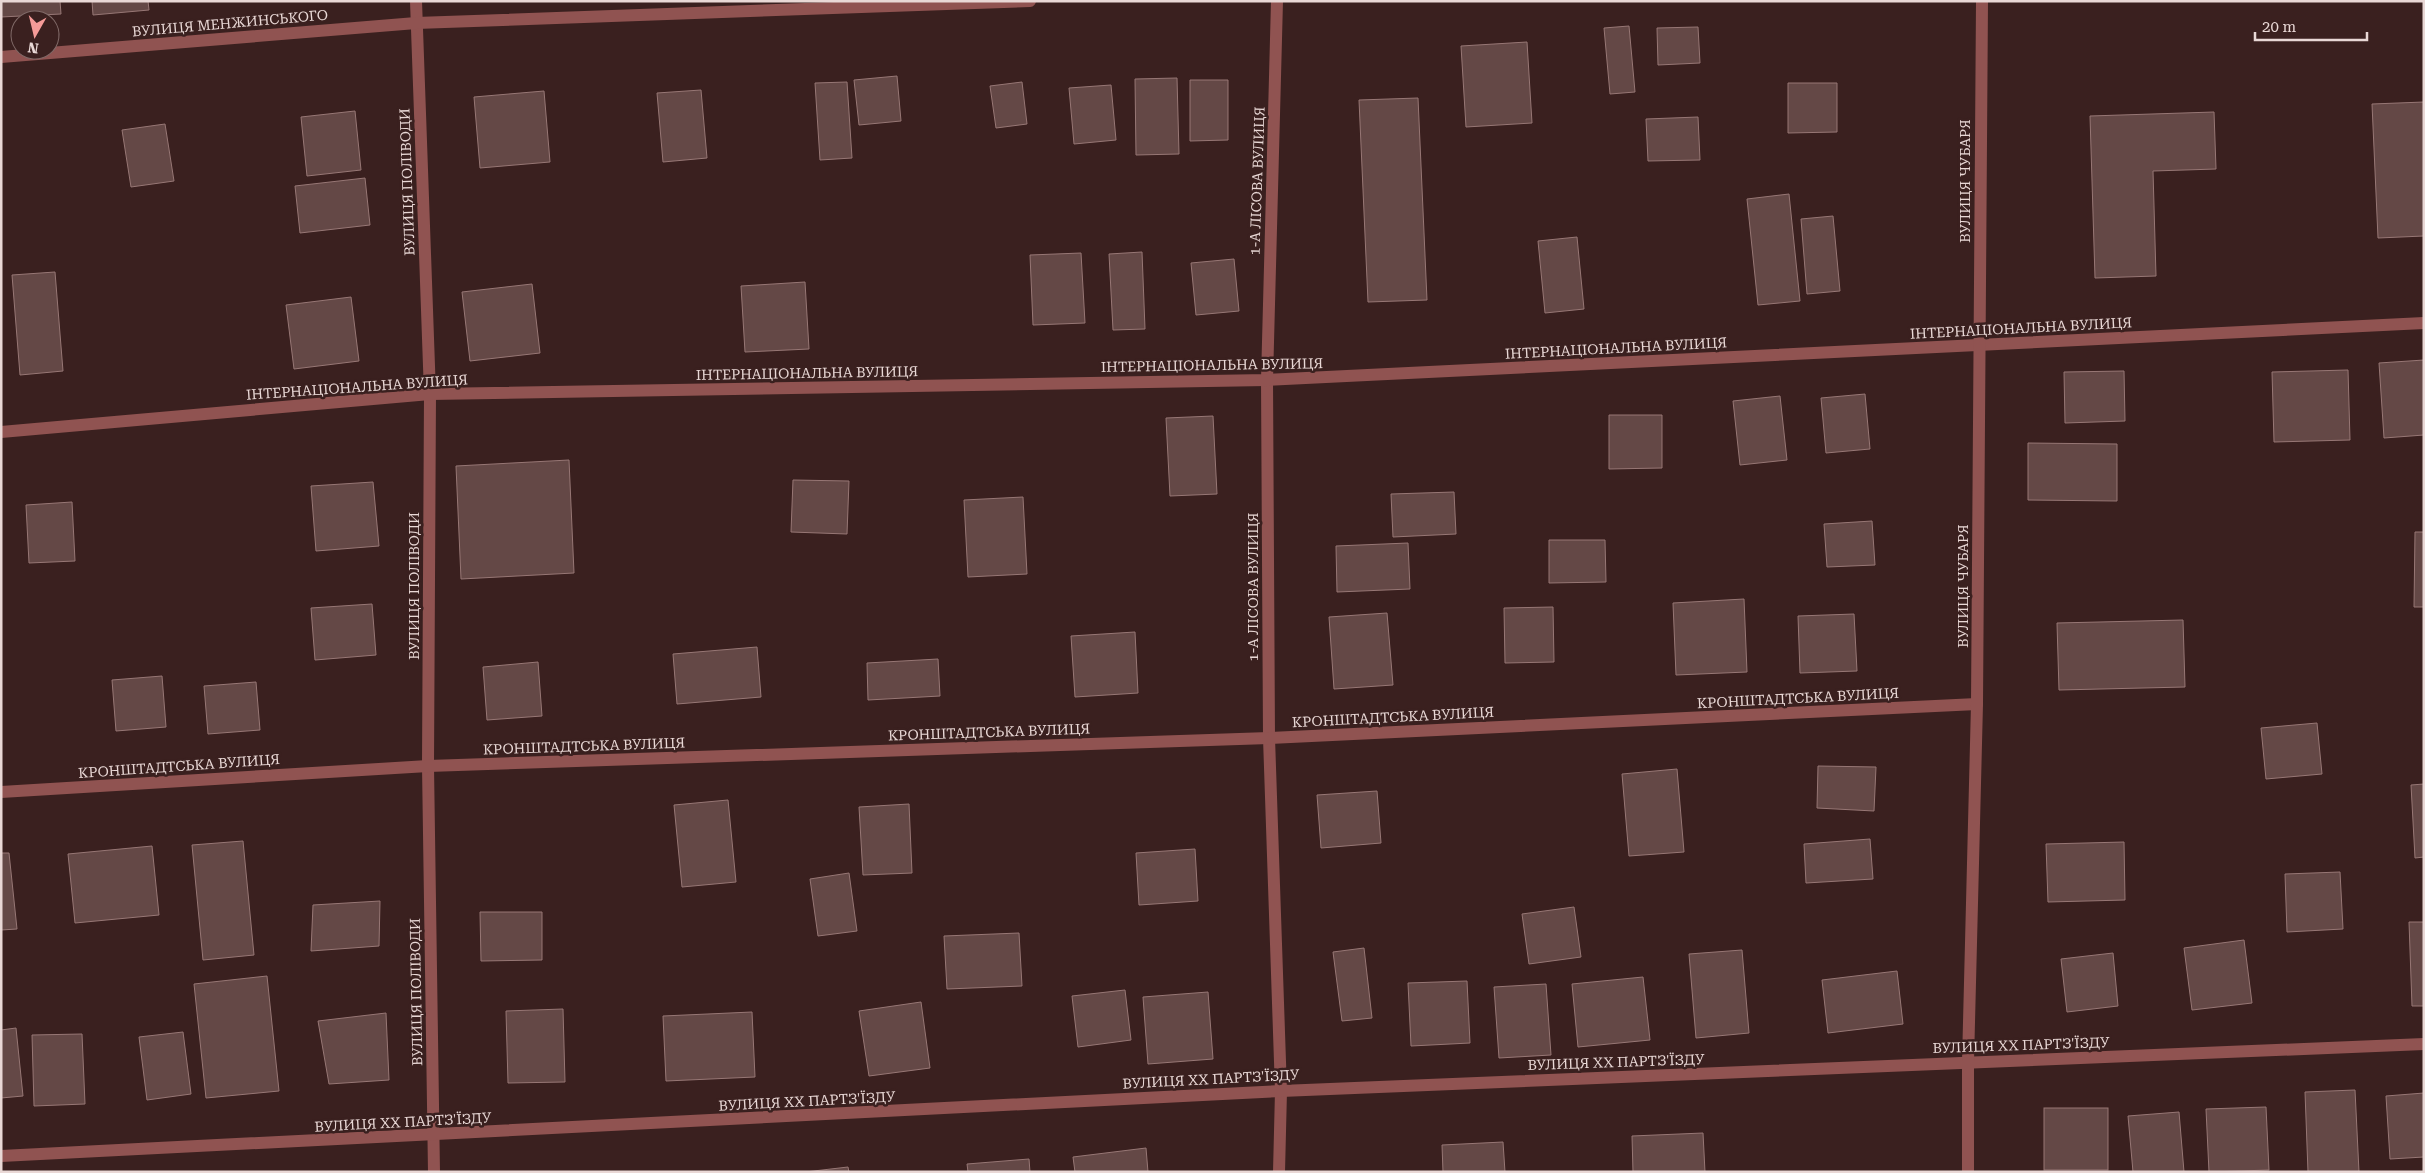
<svg xmlns="http://www.w3.org/2000/svg" width="2425" height="1173" viewBox="0 0 2425 1173" font-family="'Roboto Serif',serif">
	<rect width="100%" height="100%" fill="#3a201f"/>
	<!-- building -->
	<g fill="#644846" stroke="#977775">
		<path d="M1,1H60L61,14L1,17Z"/>
		<path d="M92,1H148L149,10L93,15Z"/>
		<path d="M1629,26L1635,92L1610,94L1604,28Z"/>
		<path d="M1698,27L1700,63L1658,65L1657,28Z"/>
		<path d="M1527,42L1532,123L1466,127L1461,46Z"/>
		<path d="M897,76L901,121L859,125L854,80Z"/>
		<path d="M1177,78L1179,154L1136,155L1135,79Z"/>
		<path d="M1190,80H1228V140L1190,141Z"/>
		<path d="M847,82L852,158L820,160L815,83Z"/>
		<path d="M1022,82L1027,124L996,128L990,86Z"/>
		<path d="M1788,83H1837V132L1788,133Z"/>
		<path d="M1111,85L1116,140L1074,144L1069,88Z"/>
		<path d="M701,90L707,158L663,162L657,93Z"/>
		<path d="M544,91L550,162L480,168L474,97Z"/>
		<path d="M1418,98L1427,300L1368,302L1359,100Z"/>
		<path d="M2424,102V236L2378,238L2372,104Z"/>
		<path d="M355,111L361,170L307,176L301,117Z"/>
		<path d="M2214,112L2216,169L2153,171L2156,276L2095,278L2090,116Z"/>
		<path d="M1698,117L1700,160L1648,161L1646,119Z"/>
		<path d="M165,124L174,181L131,187L122,130Z"/>
		<path d="M365,178L370,225L300,233L295,186Z"/>
		<path d="M1789,194L1800,301L1758,305L1747,199Z"/>
		<path d="M1833,216L1840,291L1807,294L1801,219Z"/>
		<path d="M1577,237L1584,309L1545,313L1538,241Z"/>
		<path d="M1142,252L1145,329L1113,330L1109,254Z"/>
		<path d="M1081,253L1085,323L1033,325L1030,255Z"/>
		<path d="M1234,259L1239,311L1196,315L1191,263Z"/>
		<path d="M55,272L63,371L20,375L12,275Z"/>
		<path d="M805,282L809,349L745,352L741,286Z"/>
		<path d="M532,284L540,353L470,361L462,292Z"/>
		<path d="M351,297L359,361L294,369L286,305Z"/>
		<path d="M2424,360V435L2384,438L2379,363Z"/>
		<path d="M2348,370L2350,440L2274,442L2272,372Z"/>
		<path d="M2124,371L2125,421L2065,423L2064,372Z"/>
		<path d="M1865,394L1870,449L1826,453L1821,398Z"/>
		<path d="M1780,396L1787,460L1740,465L1733,401Z"/>
		<path d="M1609,415H1662V468L1609,469Z"/>
		<path d="M1213,416L1217,494L1170,496L1166,418Z"/>
		<path d="M2028,443L2117,444V501L2028,500Z"/>
		<path d="M569,460L574,573L461,579L456,466Z"/>
		<path d="M793,480L849,481L847,534L791,532Z"/>
		<path d="M373,482L379,546L316,551L311,486Z"/>
		<path d="M1454,492L1456,534L1393,537L1391,494Z"/>
		<path d="M1023,497L1027,574L968,577L964,500Z"/>
		<path d="M72,502L75,561L29,563L26,505Z"/>
		<path d="M1872,521L1875,565L1827,567L1824,524Z"/>
		<path d="M2415,532H2424V607H2414Z"/>
		<path d="M1549,540H1605L1606,582L1549,583Z"/>
		<path d="M1408,543L1410,589L1337,592L1336,546Z"/>
		<path d="M1744,599L1747,672L1676,675L1673,603Z"/>
		<path d="M372,604L376,655L315,660L311,608Z"/>
		<path d="M1553,607L1554,662L1505,663L1504,608Z"/>
		<path d="M1387,613L1393,685L1334,689L1329,617Z"/>
		<path d="M1854,614L1857,671L1800,673L1798,616Z"/>
		<path d="M2183,620L2185,687L2059,690L2057,623Z"/>
		<path d="M1135,632L1138,693L1075,697L1071,636Z"/>
		<path d="M757,647L761,697L677,704L673,654Z"/>
		<path d="M938,659L940,696L868,700L867,663Z"/>
		<path d="M538,662L542,716L487,720L483,667Z"/>
		<path d="M162,676L166,727L116,731L112,680Z"/>
		<path d="M256,682L260,730L208,734L204,686Z"/>
		<path d="M2317,723L2322,774L2266,779L2261,728Z"/>
		<path d="M1818,766L1876,767L1874,811L1817,808Z"/>
		<path d="M1677,769L1684,852L1629,856L1622,774Z"/>
		<path d="M2424,784V857L2415,858L2411,785Z"/>
		<path d="M1377,791L1381,843L1321,848L1317,795Z"/>
		<path d="M728,800L736,882L682,887L674,805Z"/>
		<path d="M909,804L912,873L863,875L859,807Z"/>
		<path d="M1870,839L1873,879L1806,883L1804,844Z"/>
		<path d="M243,841L254,955L203,960L192,845Z"/>
		<path d="M2124,842L2125,900L2048,902L2046,844Z"/>
		<path d="M152,846L159,915L75,923L68,854Z"/>
		<path d="M1195,849L1198,901L1139,905L1136,853Z"/>
		<path d="M1,853H9L17,929L1,930Z"/>
		<path d="M2340,872L2343,929L2287,932L2285,874Z"/>
		<path d="M849,873L857,931L818,936L810,879Z"/>
		<path d="M380,901L379,946L311,951L313,905Z"/>
		<path d="M1574,907L1581,957L1529,964L1522,914Z"/>
		<path d="M480,912H542V960L481,961Z"/>
		<path d="M2409,922H2424V1006H2412Z"/>
		<path d="M1019,933L1022,986L947,989L944,936Z"/>
		<path d="M2244,940L2252,1003L2192,1010L2184,948Z"/>
		<path d="M1364,948L1372,1018L1342,1021L1333,952Z"/>
		<path d="M1742,950L1749,1033L1696,1038L1689,954Z"/>
		<path d="M2113,953L2118,1006L2067,1012L2061,959Z"/>
		<path d="M1897,971L1903,1024L1828,1033L1822,980Z"/>
		<path d="M267,976L279,1091L206,1098L194,984Z"/>
		<path d="M1643,977L1650,1040L1578,1047L1572,984Z"/>
		<path d="M1467,981L1470,1043L1411,1046L1408,983Z"/>
		<path d="M1546,984L1551,1055L1499,1058L1494,987Z"/>
		<path d="M1125,990L1131,1040L1078,1047L1072,996Z"/>
		<path d="M1208,992L1213,1059L1148,1064L1143,997Z"/>
		<path d="M921,1002L930,1068L869,1076L859,1011Z"/>
		<path d="M563,1009L565,1082L508,1083L506,1011Z"/>
		<path d="M752,1012L755,1077L666,1081L663,1016Z"/>
		<path d="M386,1013L389,1080L329,1084L318,1021Z"/>
		<path d="M16,1028L23,1096L1,1098V1030Z"/>
		<path d="M183,1032L191,1094L147,1100L139,1037Z"/>
		<path d="M82,1034L85,1104L34,1106L32,1035Z"/>
		<path d="M2355,1090L2359,1172H2308L2305,1092Z"/>
		<path d="M2424,1093V1157L2390,1159L2386,1096Z"/>
		<path d="M2266,1107L2269,1170L2209,1172L2206,1109Z"/>
		<rect x="2044" y="1108" width="64" height="62"/>
		<path d="M2179,1112L2184,1172H2133L2128,1116Z"/>
		<path d="M1703,1133L1705,1172H1633L1632,1136Z"/>
		<path d="M1503,1142L1505,1172H1443L1442,1145Z"/>
		<path d="M1146,1148L1148,1172H1075L1073,1157Z"/>
		<path d="M1029,1159L1030,1172H968L967,1164Z"/>
		<path d="M848,1167L849,1172H805Z"/>
	</g>
	<g fill="none" stroke-linecap="round" stroke-linejoin="round">
		<!-- minor -->
		<g stroke="#905351" stroke-width="12">
			<path d="M416,1L430,394L428,766L434,1172"/>
			<path d="M1277,1L1267,380L1269,738L1281,1091L1279,1172"/>
			<path d="M1,57L416,23L1030,1"/>
			<path d="M1,432L430,394L1267,380L2424,323"/>
			<path d="M1,792L428,766L1269,738L1977,704"/>
			<path d="M1,1156L1281,1091L2424,1044"/>
			<path d="M1968,1172V1062L1977,704L1982,1"/>
		</g>
	</g>
	<g text-anchor="middle" stroke-width="5" stroke-linejoin="round" paint-order="stroke">
		<!-- street labels -->
		<g font-size="14" fill="#e9d8d6" stroke="#3a201f">
			<text transform="translate(230 23) rotate(-5)" y="5">ВУЛИЦЯ МЕНЖИНСЬКОГО</text>
			<text transform="translate(1257 181) rotate(-88)" y="5">1-А ЛІСОВА ВУЛИЦЯ</text>
			<text transform="translate(1965 181) rotate(-90)" y="5">ВУЛИЦЯ ЧУБАРЯ</text>
			<text transform="translate(407 182) rotate(-92)" y="5">ВУЛИЦЯ ПОЛІВОДИ</text>
			<text transform="translate(2021 328) rotate(-3)" y="5">ІНТЕРНАЦІОНАЛЬНА ВУЛИЦЯ</text>
			<text transform="translate(1616 348) rotate(-3)" y="5">ІНТЕРНАЦІОНАЛЬНА ВУЛИЦЯ</text>
			<text transform="translate(1212 365) rotate(-1)" y="5">ІНТЕРНАЦІОНАЛЬНА ВУЛИЦЯ</text>
			<text transform="translate(807 373) rotate(-1)" y="5">ІНТЕРНАЦІОНАЛЬНА ВУЛИЦЯ</text>
			<text transform="translate(357 387) rotate(-4)" y="5">ІНТЕРНАЦІОНАЛЬНА ВУЛИЦЯ</text>
			<text transform="translate(414 586) rotate(-90)" y="5">ВУЛИЦЯ ПОЛІВОДИ</text>
			<text transform="translate(1963 586) rotate(-90)" y="5">ВУЛИЦЯ ЧУБАРЯ</text>
			<text transform="translate(1253 587) rotate(-90)" y="5">1-А ЛІСОВА ВУЛИЦЯ</text>
			<text transform="translate(1798 698) rotate(-3)" y="5">КРОНШТАДТСЬКА ВУЛИЦЯ</text>
			<text transform="translate(1393 717) rotate(-3)" y="5">КРОНШТАДТСЬКА ВУЛИЦЯ</text>
			<text transform="translate(989 732) rotate(-2)" y="5">КРОНШТАДТСЬКА ВУЛИЦЯ</text>
			<text transform="translate(584 746) rotate(-2)" y="5">КРОНШТАДТСЬКА ВУЛИЦЯ</text>
			<text transform="translate(179 766) rotate(-4)" y="5">КРОНШТАДТСЬКА ВУЛИЦЯ</text>
			<text transform="translate(416 992) rotate(-91)" y="5">ВУЛИЦЯ ПОЛІВОДИ</text>
			<text transform="translate(2021 1045) rotate(-2)" y="5">ВУЛИЦЯ XX ПАРТЗ'ЇЗДУ</text>
			<text transform="translate(1616 1062) rotate(-2)" y="5">ВУЛИЦЯ XX ПАРТЗ'ЇЗДУ</text>
			<text transform="translate(1211 1079) rotate(-3)" y="5">ВУЛИЦЯ XX ПАРТЗ'ЇЗДУ</text>
			<text transform="translate(807 1101) rotate(-3)" y="5">ВУЛИЦЯ XX ПАРТЗ'ЇЗДУ</text>
			<text transform="translate(403 1122) rotate(-3)" y="5">ВУЛИЦЯ XX ПАРТЗ'ЇЗДУ</text>
		</g>
	</g>
	<!-- border -->
	<rect width="2425" height="1173" fill="none" stroke="#e9d8d6" stroke-width="5"/>
	<!-- north arrow -->
	<g transform="translate(35 35) rotate(188)"><circle r="24" fill="#3a201f" stroke="#806a68"/>
	<path d="M0-4L9 19L0 12L-9 19Z" fill="#f59b98"/>
	<text y="-8" font-size="14" font-weight="bold" text-anchor="middle" fill="#e9d8d6">N</text>
	</g>
	<!-- scale -->
	<path d="M2255 32v8h112v-8" fill="none" stroke="#e9d8d6" stroke-width="2.5"/>
	<text x="2262" y="32" font-size="15" fill="#e9d8d6" stroke="#3a201f" stroke-width="4" paint-order="stroke">20 m</text>
</svg>
